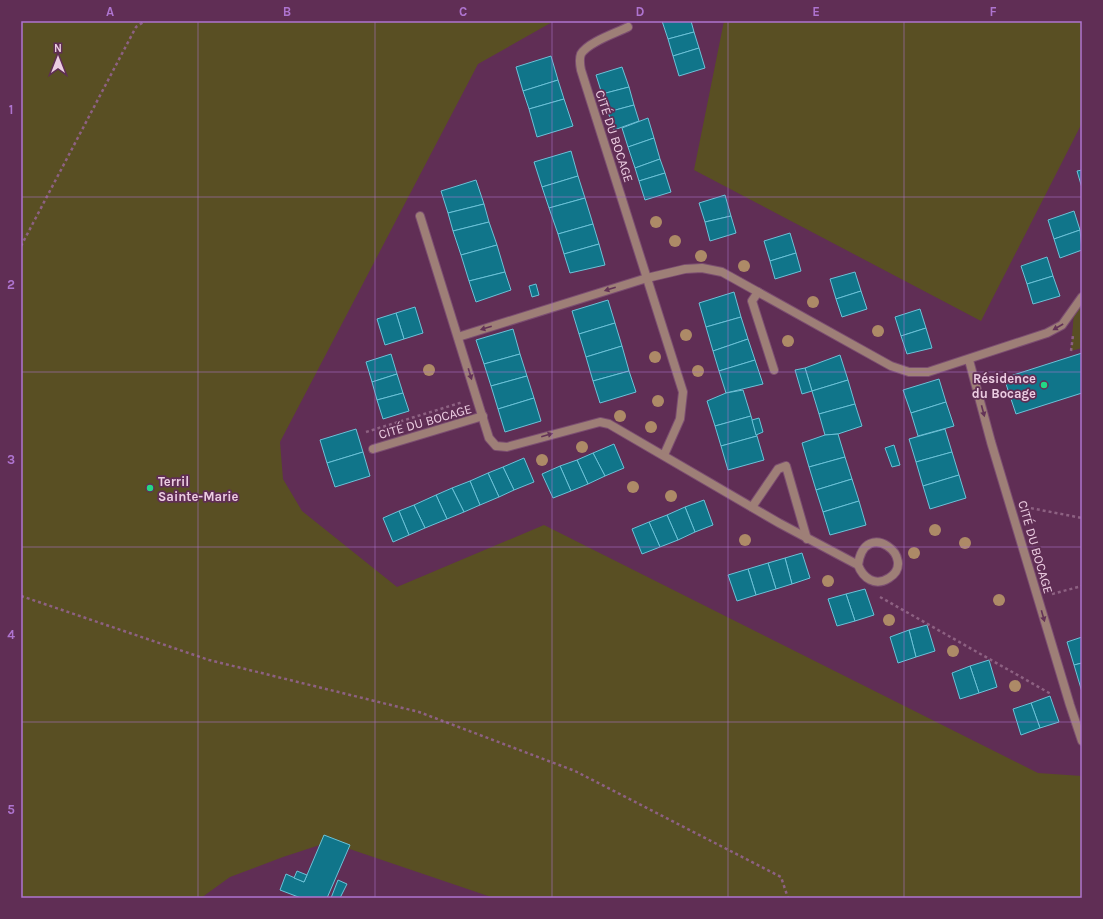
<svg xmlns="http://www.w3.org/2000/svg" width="1103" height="919" viewBox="0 0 1103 919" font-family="Karla,sans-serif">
	<rect width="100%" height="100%" fill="#602e55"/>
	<!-- green -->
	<g fill="#594f23">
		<path d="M21,21H554L478,64L280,442L283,479L302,511L397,587L544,525L1038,773L1082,776V898H494L329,842L283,857L230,877L201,898H21Z"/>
		<path d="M724,21H1082V123L981,321L694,170Z"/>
		<path d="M1082,297V348L1071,351L1074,311Z"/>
	</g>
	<!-- building -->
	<g fill="#10758a" stroke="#6bc2d8">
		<path d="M662,21H691L694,32L668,39Z"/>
		<path d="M694,32L699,48L673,56L668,39Z"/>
		<path d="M699,48L705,68L679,76L673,56Z"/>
		<path d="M551,56L558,80L523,91L516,67Z"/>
		<path d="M622,67L629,87L602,94L596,75Z"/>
		<path d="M558,80L564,99L529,109L523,91Z"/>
		<path d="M629,87L634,105L608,112L602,94Z"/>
		<path d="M564,99L573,126L537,137L529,109Z"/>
		<path d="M634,105L639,121L614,130L608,112Z"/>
		<path d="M648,118L654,138L628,147L622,128Z"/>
		<path d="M654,138L660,159L635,168L628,147Z"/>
		<path d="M571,151L578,176L542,187L534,162Z"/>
		<path d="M660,159L665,173L639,181L635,168Z"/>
		<path d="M1082,170V188L1077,171Z"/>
		<path d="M665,173L671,192L645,200L639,181Z"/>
		<path d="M578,176L585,198L549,208L542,187Z"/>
		<path d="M476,180L484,204L448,213L441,191Z"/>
		<path d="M725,195L731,216L705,222L699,203Z"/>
		<path d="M585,198L593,224L558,234L549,208Z"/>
		<path d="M484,204L489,222L453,231L448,213Z"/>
		<path d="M1074,211L1080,230L1054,239L1048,220Z"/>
		<path d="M731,216L736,233L710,241L705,222Z"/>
		<path d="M489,222L497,245L461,255L453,231Z"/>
		<path d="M593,224L599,244L564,254L558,234Z"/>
		<path d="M1080,230L1082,250L1060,258L1054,239Z"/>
		<path d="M790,233L796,253L770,261L764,241Z"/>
		<path d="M599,244L605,265L570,273L564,254Z"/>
		<path d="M497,245L505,272L469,281L461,255Z"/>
		<path d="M796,253L801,271L775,279L770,261Z"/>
		<path d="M1047,257L1053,276L1027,284L1021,266Z"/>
		<path d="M505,272L511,290L476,302L469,281Z"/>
		<path d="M855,272L861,291L836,299L830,279Z"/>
		<path d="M1053,276L1060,296L1033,304L1027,284Z"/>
		<path d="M536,284L539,295L532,297L529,286Z"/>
		<path d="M861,291L867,309L842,317L836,299Z"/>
		<path d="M734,292L741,317L706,327L699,303Z"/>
		<path d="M608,300L615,323L579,334L572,311Z"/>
		<path d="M415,307L423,333L404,339L396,313Z"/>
		<path d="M920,309L926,328L901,336L895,317Z"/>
		<path d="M396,313L404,339L385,345L377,319Z"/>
		<path d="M741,317L748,339L713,351L706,327Z"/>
		<path d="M615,323L622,346L586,357L579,334Z"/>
		<path d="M926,328L932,348L907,354L901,336Z"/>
		<path d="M513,329L520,354L484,364L476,340Z"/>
		<path d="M748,339L755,360L719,371L713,351Z"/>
		<path d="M622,346L629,371L593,381L586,357Z"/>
		<path d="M1082,353V393L1016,414L1004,378Z"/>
		<path d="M391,354L397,374L372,382L366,362Z"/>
		<path d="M520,354L527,376L491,386L484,364Z"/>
		<path d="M840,355L848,380L812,391L805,368Z"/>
		<path d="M755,360L763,384L726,393L719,371Z"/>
		<path d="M805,368L812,391L802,394L795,370Z"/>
		<path d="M629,371L636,392L600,403L593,381Z"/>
		<path d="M397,374L403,393L377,400L372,382Z"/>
		<path d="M527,376L534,398L498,409L491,386Z"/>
		<path d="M939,379L946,402L911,413L903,390Z"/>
		<path d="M848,380L855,404L819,414L812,391Z"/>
		<path d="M743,390L751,416L715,426L707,401L726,393Z"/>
		<path d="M403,393L409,411L383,419L377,400Z"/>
		<path d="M534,398L541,421L505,432L498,409Z"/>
		<path d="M946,402L954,426L918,436L911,413Z"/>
		<path d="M855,404L862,426L838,434L825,435L819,414Z"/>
		<path d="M751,416L757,436L721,446L715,426Z"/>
		<path d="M759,418L763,432L756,435L752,420Z"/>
		<path d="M356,429L363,452L327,463L320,440Z"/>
		<path d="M945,429L952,452L916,462L909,439Z"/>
		<path d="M838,434L845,457L809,467L802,443L825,435Z"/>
		<path d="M757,436L764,460L728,470L721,446Z"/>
		<path d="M614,444L624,468L605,476L593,453Z"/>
		<path d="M894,445L900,465L892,467L885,448Z"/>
		<path d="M363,452L370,476L335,487L327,463Z"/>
		<path d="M952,452L959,475L923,486L916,462Z"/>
		<path d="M593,453L605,476L588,484L577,460Z"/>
		<path d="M845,457L852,479L816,490L809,467Z"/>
		<path d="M524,458L534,482L514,490L503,467Z"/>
		<path d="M577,460L588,484L571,491L560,466Z"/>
		<path d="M560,466L571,491L553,498L542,474Z"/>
		<path d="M503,467L514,490L499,497L488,473Z"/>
		<path d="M488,473L499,497L480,505L470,481Z"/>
		<path d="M959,475L966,498L930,509L923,486Z"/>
		<path d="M852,479L859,501L823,512L816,490Z"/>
		<path d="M470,481L480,505L464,512L452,488Z"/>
		<path d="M452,488L464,512L447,519L436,495Z"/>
		<path d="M436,495L447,519L425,528L414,505Z"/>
		<path d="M704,500L713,525L695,532L685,507Z"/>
		<path d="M859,501L866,525L830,535L823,512Z"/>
		<path d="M414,505L425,528L409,535L399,511Z"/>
		<path d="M685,507L695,532L678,540L667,515Z"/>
		<path d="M399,511L409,535L393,542L383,518Z"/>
		<path d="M667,515L678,540L660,547L649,522Z"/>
		<path d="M649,522L660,547L642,554L632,529Z"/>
		<path d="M802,553L810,578L792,584L785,558Z"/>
		<path d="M785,558L792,584L776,589L768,563Z"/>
		<path d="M768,563L776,589L756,595L748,569Z"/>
		<path d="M748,569L756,595L737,601L728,575Z"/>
		<path d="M865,589L874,615L855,621L846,594Z"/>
		<path d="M846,594L855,621L837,626L828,599Z"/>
		<path d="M927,625L935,651L916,657L909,630Z"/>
		<path d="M909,630L916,657L898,663L890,637Z"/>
		<path d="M1082,637V663L1074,665L1067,642Z"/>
		<path d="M989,660L997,687L979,693L970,666Z"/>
		<path d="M1082,663V692L1074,665Z"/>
		<path d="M970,666L979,693L960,699L952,673Z"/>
		<path d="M1050,696L1059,722L1040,728L1031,703Z"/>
		<path d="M1031,703L1040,728L1021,735L1013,709Z"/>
		<path d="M324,835L350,845L327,898H301L280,890L286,874L304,882Z"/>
		<path d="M297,871L307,875L304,882L294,878Z"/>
		<path d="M338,880L347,884L340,898H331Z"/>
	</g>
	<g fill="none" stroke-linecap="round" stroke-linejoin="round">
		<defs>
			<g id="street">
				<path d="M628,27C616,33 588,42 581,54C579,59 580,65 581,70L683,392L680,419L664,455"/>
				<path d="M420,216L489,438L496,446L507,447L600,422L609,424L779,523L858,565C863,578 875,587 889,578C919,559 865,516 858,565"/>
				<path d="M758,292L752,301L774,370"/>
				<path d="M458,337L647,278L685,269L702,268L722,272L891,366L909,372H928L1047,333L1062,325L1082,297"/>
				<path d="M969,360L991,442L1070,705L1082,741"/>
				<path d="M373,449L483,416"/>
				<path d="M752,507L778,469L786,466L807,539"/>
			</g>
		</defs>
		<!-- street casing -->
		<use href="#street" stroke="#7c4e71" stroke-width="10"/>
		<!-- path -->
		<g stroke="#8d6182" stroke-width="2.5" stroke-dasharray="3 3" stroke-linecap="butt">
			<path d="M21,246L136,27L145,21"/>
			<path d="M1071,351L1073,335"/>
			<path d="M366,432L463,402"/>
			<path d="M1025,507L1082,518"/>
			<path d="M1052,594L1082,586"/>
			<path d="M21,596L209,660L419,712L575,771L781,877L788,898"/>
			<path d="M880,597L1051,694"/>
		</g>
		<!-- street -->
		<use href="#street" stroke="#9e7f77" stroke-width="8"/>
	</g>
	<!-- trees -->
	<g fill="#ad8a67">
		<circle cx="656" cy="222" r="6"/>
		<circle cx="675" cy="241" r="6"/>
		<circle cx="701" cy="256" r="6"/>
		<circle cx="744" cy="266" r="6"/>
		<circle cx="813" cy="302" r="6"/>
		<circle cx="878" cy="331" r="6"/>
		<circle cx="686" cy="335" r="6"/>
		<circle cx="788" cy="341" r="6"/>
		<circle cx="655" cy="357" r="6"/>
		<circle cx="429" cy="370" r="6"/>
		<circle cx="698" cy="371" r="6"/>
		<circle cx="658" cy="401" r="6"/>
		<circle cx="620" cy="416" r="6"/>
		<circle cx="651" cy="427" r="6"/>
		<circle cx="582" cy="447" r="6"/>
		<circle cx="542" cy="460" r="6"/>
		<circle cx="633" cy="487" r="6"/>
		<circle cx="671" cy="496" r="6"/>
		<circle cx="935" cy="530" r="6"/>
		<circle cx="745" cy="540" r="6"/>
		<circle cx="965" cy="543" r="6"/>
		<circle cx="914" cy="553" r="6"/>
		<circle cx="828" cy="581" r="6"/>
		<circle cx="999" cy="600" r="6"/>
		<circle cx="889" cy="620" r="6"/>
		<circle cx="953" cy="651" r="6"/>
		<circle cx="1015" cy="686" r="6"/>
	</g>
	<!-- one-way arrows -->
	<defs><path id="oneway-solid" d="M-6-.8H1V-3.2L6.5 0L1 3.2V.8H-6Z"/></defs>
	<g fill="#633257">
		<use href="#oneway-solid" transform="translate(610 289) rotate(163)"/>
		<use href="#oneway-solid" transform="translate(1058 327) rotate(150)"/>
		<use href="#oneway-solid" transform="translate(486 328) rotate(163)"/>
		<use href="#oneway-solid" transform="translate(470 374) rotate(73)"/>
		<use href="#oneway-solid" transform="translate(983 411) rotate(75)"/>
		<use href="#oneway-solid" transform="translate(547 435) rotate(-16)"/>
		<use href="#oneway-solid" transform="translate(1043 616) rotate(74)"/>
	</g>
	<!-- grid -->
	<path fill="none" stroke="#ae74cf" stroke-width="1" stroke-opacity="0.55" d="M198,21V898M375,21V898M552,21V898M728,21V898M904,21V898M21,197H1082M21,372H1082M21,547H1082M21,722H1082"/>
	<!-- markers -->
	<g fill="#23d886" stroke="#602e55" stroke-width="1.5">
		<circle cx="1044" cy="385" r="4"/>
		<circle cx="150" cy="488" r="4"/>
	</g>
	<g text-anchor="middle" stroke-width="3.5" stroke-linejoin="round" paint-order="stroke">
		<!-- street labels -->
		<g font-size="13" fill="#eccde2" stroke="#602e55">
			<text transform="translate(615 136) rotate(72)" y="5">CITÉ DU BOCAGE</text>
			<text transform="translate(425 421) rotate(-16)" y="5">CITÉ DU BOCAGE</text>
			<text transform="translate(1036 547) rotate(74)" y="5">CITÉ DU BOCAGE</text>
		</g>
		<!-- poi labels -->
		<g font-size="13" font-weight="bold" fill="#eccde2" stroke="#602e55" text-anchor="end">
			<text x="1036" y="383">Résidence<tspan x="1036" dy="15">du Bocage</tspan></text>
			<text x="158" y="486" text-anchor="start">Terril<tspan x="158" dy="15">Sainte-Marie</tspan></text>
		</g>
	</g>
	<!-- border -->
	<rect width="1103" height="919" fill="none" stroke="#602e55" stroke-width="44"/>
	<!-- north arrow -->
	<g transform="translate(58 58)" stroke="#602e55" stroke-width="3" paint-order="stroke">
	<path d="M0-3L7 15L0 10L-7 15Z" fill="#eccde2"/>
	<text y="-6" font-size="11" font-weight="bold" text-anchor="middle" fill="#eccde2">N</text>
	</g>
	<rect x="22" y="22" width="1059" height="875" fill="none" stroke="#ae74cf" stroke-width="1.5"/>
	<g font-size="13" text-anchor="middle" font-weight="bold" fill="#ae74cf">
		<text x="110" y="16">A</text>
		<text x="287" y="16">B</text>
		<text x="463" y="16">C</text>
		<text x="640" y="16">D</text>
		<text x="816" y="16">E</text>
		<text x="993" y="16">F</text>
		<text x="11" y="114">1</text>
		<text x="11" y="289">2</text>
		<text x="11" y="464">3</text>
		<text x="11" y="639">4</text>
		<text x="11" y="814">5</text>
	</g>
</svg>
